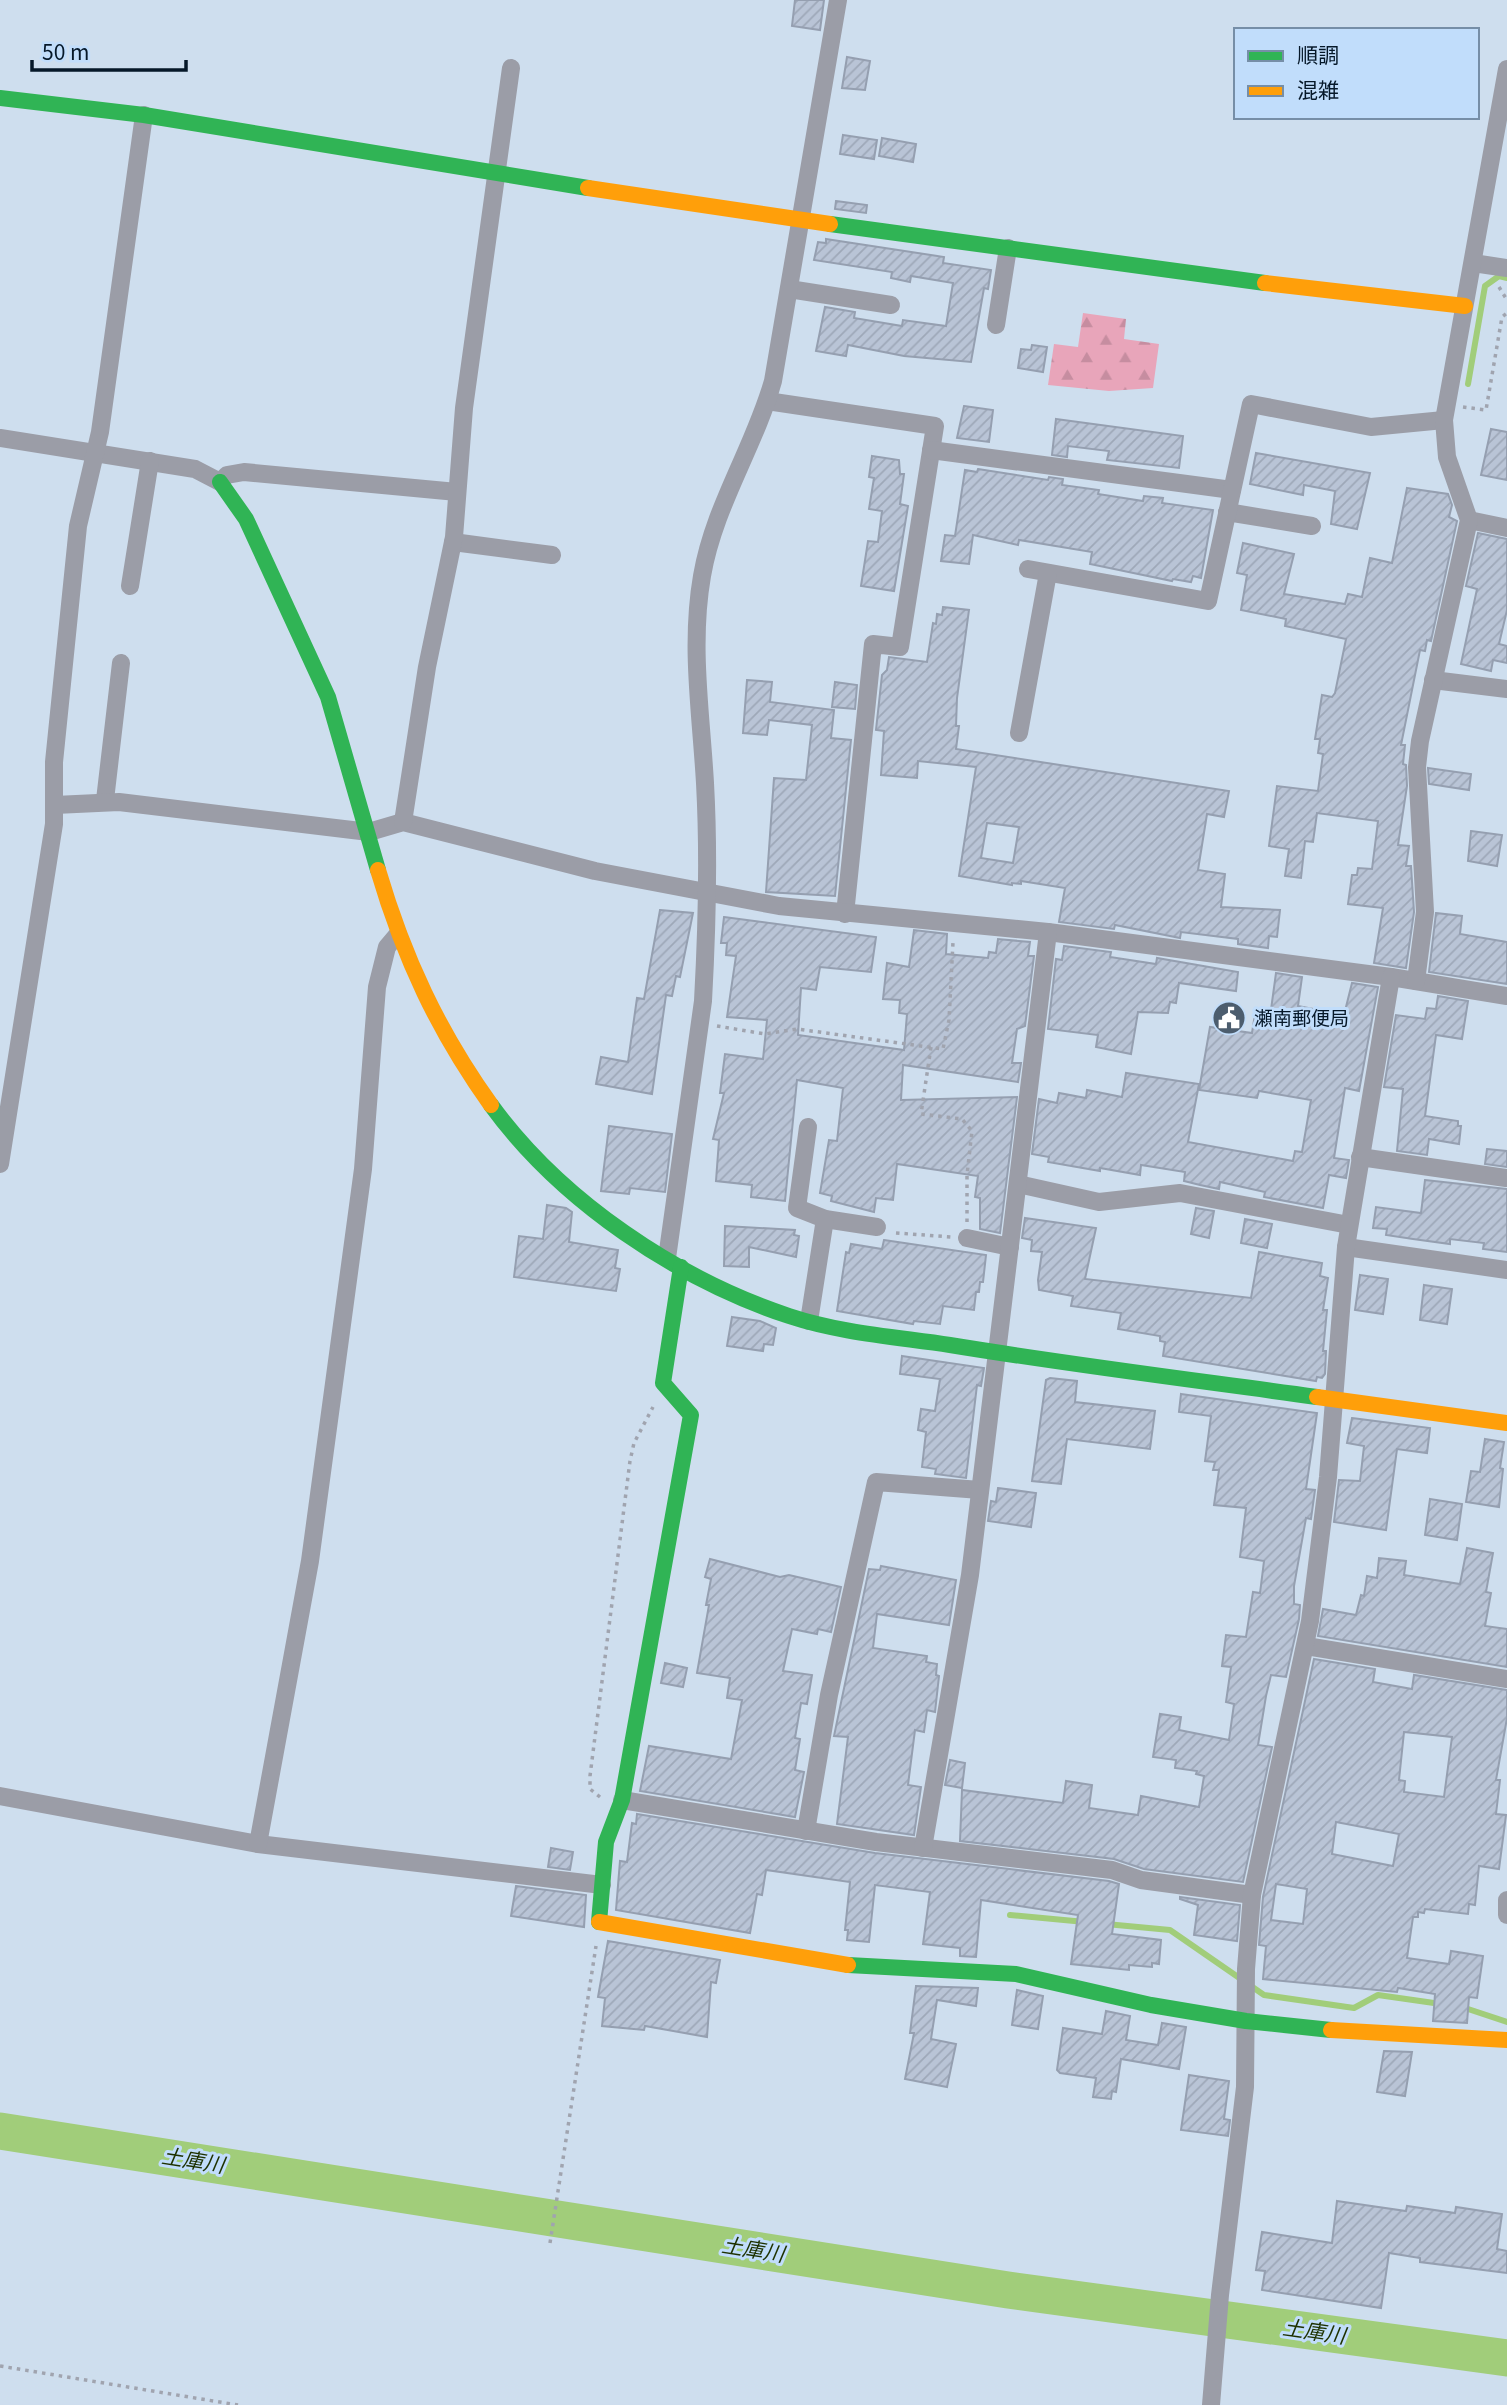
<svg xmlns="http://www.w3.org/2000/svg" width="1507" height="2405" viewBox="0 0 1507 2405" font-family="Georgia,'Noto Sans JP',serif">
	<defs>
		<pattern id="forest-firs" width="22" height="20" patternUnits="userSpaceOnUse" patternTransform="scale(1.75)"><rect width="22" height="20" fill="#e8a5ba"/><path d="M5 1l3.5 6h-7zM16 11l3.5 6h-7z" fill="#c68da0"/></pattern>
		<pattern id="building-hatch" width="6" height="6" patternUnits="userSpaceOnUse" patternTransform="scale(1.75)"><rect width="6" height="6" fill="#b9c4d6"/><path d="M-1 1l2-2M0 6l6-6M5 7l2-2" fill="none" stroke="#9ea8b8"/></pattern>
	</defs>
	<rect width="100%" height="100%" fill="#cedeee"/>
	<!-- forest -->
	<path fill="url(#forest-firs)" d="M1083,313L1126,319L1124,339L1159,344L1153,388L1109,391L1048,385L1054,344L1078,347Z"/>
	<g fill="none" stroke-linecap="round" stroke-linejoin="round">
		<!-- stream -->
		<g stroke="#a1cd7a" stroke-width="6">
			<path d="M1468,384L1485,286L1499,276L1507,278"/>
			<path d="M1010,1915L1085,1922"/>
			<path d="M1106,1924L1170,1930L1264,1995L1354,2008L1378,1995L1441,2004"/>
			<path d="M1462,2007L1507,2022"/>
		</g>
		<!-- river -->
		<path stroke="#a1cd7a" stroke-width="37" d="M0,2131L1008,2290L1507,2358"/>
	</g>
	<!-- building -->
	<g fill="url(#building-hatch)" stroke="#959fb0" stroke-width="2" fill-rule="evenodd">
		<path d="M795,0H824L820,30L792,26Z"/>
		<path d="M847,57L870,61L865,90L842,88Z"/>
		<path d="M843,135L877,140L874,159L840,154Z"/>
		<path d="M882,138L916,144L913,162L879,156Z"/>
		<path d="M836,201L867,205L866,213L835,209Z"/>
		<path d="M826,239L944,257L943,263L991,270L988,289L984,288L971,362L904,356L848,345L846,356L816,351L825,307L855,312L854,318L902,326L903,320L946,326L953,283L911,276L910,282L891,278L892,272L814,260L818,242L826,243Z"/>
		<path d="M1032,345L1047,347L1043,372L1018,368L1021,349L1031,350Z"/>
		<path d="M964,406L993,410L989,442L957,438Z"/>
		<path d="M1056,419L1183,436L1179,468L1107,460L1109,451L1068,446L1067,457L1052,455Z"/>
		<path d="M1491,429L1507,432V480L1481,475Z"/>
		<path d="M1256,453L1370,473L1357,529L1331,524L1335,491L1304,485L1303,495L1250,484Z"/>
		<path d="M872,456L899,460L900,474H904L900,504L908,506L894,591L861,586L868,541L878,542L882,511L869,509L874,478L869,477Z"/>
		<path d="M978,469L1048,480L1049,477L1063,479L1062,485L1099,490L1098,494L1143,501L1144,496L1163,498L1162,503L1213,510L1201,578L1193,576L1191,582L1173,579L1172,581L1090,564L1092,552L1019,540L1018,545L973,535L969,564L941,561L945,535L955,536L965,470L977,472Z"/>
		<path d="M1407,488L1448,494L1452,505L1449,517L1457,521L1431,641L1427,640L1425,651L1420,650L1401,745H1405L1403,764L1406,765L1407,786L1398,845L1409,846L1406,866H1411L1414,912L1406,968L1374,963L1383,908L1348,904L1352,875H1357L1358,868L1372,869L1378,821L1317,813L1313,842L1305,841L1301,878L1285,876L1289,849L1269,846L1277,786L1318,791L1323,754L1318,753L1320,739H1315L1322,695L1332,697L1335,693L1346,639L1285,626L1286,619L1241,610L1247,575L1237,573L1243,543L1294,554L1284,594L1345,604L1348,594L1362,597L1370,558L1392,563Z"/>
		<path d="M1478,533L1507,539V610L1499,644L1507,646V663L1493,660L1491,671L1461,664L1477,589L1466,586Z"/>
		<path d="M943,607L969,610L957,698L956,726H959L956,749L1229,791L1224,817L1207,814L1198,870L1225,874L1221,907L1280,910L1277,937L1269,936L1268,948L1238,944V939L1181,932L1180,938L1115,925L1114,929L1059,922L1065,888L1021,881V884L1012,883V885L959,876L976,767L918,761L917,778L881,775L884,731L876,730L882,675L887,670L889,657L927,662L933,623L936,624L937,614L942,615ZM987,823L1019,827L1013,863L981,858Z"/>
		<path d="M747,680L772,682L770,702L834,710L831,738L851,740L835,896L766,892L774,778L806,780L812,725L769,720L767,735L743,733Z"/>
		<path d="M835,682L857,685L855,709L832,707Z"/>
		<path d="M1428,768L1471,774L1469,790L1429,784Z"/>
		<path d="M1471,831L1502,835L1497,866L1468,861Z"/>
		<path d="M660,910L693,913L680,977L676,976L672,996L666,995L652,1094L596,1084L601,1057L628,1062L637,998L644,999Z"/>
		<path d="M1436,913L1462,916L1460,934L1507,942V984L1429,972Z"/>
		<path d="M724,917L876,937L871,972L820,967L816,990L801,988L798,1035L904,1050L907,1014L899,1013L900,1000L883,999L887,963L909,967L914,930L947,934L946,954L988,958L989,952L996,953L998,939L1030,942L1028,956H1034L1025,1026L1017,1029L1012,1063H1021L1018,1082L903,1065L901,1100L1017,1097L1000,1233L980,1229V1198L975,1197L978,1176L897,1164L893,1200L876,1198L874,1212L831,1201L832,1196L820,1193L829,1140L837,1141L843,1088L797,1080L785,1201L751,1197L752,1185L716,1181L719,1140L713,1139L724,1093H720L725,1054L763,1059L767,1020L727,1017L736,956L726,955L727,943H721Z"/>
		<path d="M1064,946L1111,952L1110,957L1156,964L1157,958L1238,972L1236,991L1179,983L1176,1003L1170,1002L1168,1013L1138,1012L1131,1054L1096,1047L1098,1035L1048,1029L1056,959L1062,960Z"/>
		<path d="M1276,973L1302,977L1298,1006L1344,1015L1352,983L1378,987L1359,1091L1345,1088L1334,1158L1349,1160L1346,1178L1329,1175L1323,1208L1264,1197L1265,1192L1220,1182L1219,1189L1200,1185L1184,1181L1185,1172L1141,1165L1140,1175L1100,1168V1171L1048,1162L1049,1157L1032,1154L1039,1099L1057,1103L1059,1093L1086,1098L1087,1090L1122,1097L1126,1073L1199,1084L1188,1142L1293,1161L1295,1151L1302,1152L1311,1100L1259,1091L1257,1098L1199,1090L1210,1027L1252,1033L1255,1014L1270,1017Z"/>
		<path d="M1438,996L1468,1001L1462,1039L1436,1035L1425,1116L1458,1121V1126H1461L1459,1144L1429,1139L1427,1155L1397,1151L1403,1089L1384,1087L1396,1015L1425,1019L1427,1008L1436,1009Z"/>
		<path d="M609,1126L672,1134L665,1192L630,1188L629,1194L601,1191Z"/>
		<path d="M1487,1149L1507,1151V1167L1485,1164Z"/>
		<path d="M1425,1180L1507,1189V1252L1483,1249L1484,1243L1450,1239V1244L1413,1239L1386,1235L1387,1229L1373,1228L1376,1207L1421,1213Z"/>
		<path d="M547,1205L566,1208L572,1212L569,1242L618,1250L615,1268L620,1269L616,1291L514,1277L519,1236L543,1239Z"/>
		<path d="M1196,1208L1214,1211L1209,1238L1191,1234Z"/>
		<path d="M1025,1218L1096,1228L1085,1279L1251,1298L1259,1252L1322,1263L1320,1276L1328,1278L1323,1310H1327L1323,1351H1326L1325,1374L1322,1378L1317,1377L1316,1381L1163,1356L1165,1342L1160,1341V1336L1118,1329L1121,1313L1071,1306L1073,1296L1039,1290L1038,1280L1042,1252L1031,1251L1032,1240L1022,1238Z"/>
		<path d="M1245,1219L1272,1224L1267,1248L1241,1243Z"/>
		<path d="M725,1226L795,1230L794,1235L799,1236L796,1257L749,1247V1267L724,1266Z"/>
		<path d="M884,1240L986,1255L983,1282H980L979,1292H976L974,1310L943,1306L940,1324L914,1321L913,1324L837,1311L846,1252L849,1253L851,1244L882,1249Z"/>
		<path d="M1360,1275L1388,1279L1383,1314L1355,1310Z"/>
		<path d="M1424,1285L1452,1289L1447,1324L1420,1320Z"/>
		<path d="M732,1317L760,1321L776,1328L773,1345L764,1344L763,1351L727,1346Z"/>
		<path d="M902,1356L984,1368L981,1386L977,1385L966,1478L935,1474L936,1469L922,1467L926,1432L918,1430L921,1409L935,1411L940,1379L900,1374Z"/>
		<path d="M1050,1378L1077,1381L1075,1402L1155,1411L1150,1449L1067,1439L1061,1484L1032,1481L1046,1380Z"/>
		<path d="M1181,1394L1317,1413L1306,1489L1315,1490L1311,1519L1306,1518L1294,1586V1604L1300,1605L1299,1619L1286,1677L1271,1675L1266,1696L1258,1745L1272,1747L1243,1882L1144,1869L1114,1859L960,1841L962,1790L1063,1803L1066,1781L1092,1785L1089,1808L1138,1815L1141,1796L1199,1807L1204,1776L1196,1774L1197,1771L1175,1768L1176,1760L1153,1757L1160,1714L1181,1717L1179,1730L1229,1740L1234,1704L1226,1702L1231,1667L1222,1666L1226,1635L1246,1637L1253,1592L1260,1593L1264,1561L1240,1557L1246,1508L1214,1505L1219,1470H1213L1215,1462L1205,1461L1211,1416L1179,1412Z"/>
		<path d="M1352,1418L1430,1428L1427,1453L1397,1449L1386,1530L1334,1522L1339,1480L1360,1481L1364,1446L1347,1443Z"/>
		<path d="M1485,1439L1504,1442L1500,1468L1503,1469L1499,1507L1466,1502L1471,1471L1480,1472Z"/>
		<path d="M998,1488L1036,1493L1031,1527L988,1521L991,1501L996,1502Z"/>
		<path d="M1430,1499L1462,1504L1457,1540L1425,1535Z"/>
		<path d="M1467,1548L1493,1553L1486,1592L1491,1593L1485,1626L1507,1629V1667L1318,1636L1323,1609L1356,1615L1361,1595L1364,1596L1367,1576L1377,1578L1379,1558L1406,1561L1404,1575L1460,1584Z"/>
		<path d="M710,1559L780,1577L789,1575L841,1587L831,1632L818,1629L817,1634L792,1629L783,1671L812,1675L807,1704L801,1703L795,1738L800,1739L795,1770L804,1772L795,1817L640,1791L649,1746L731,1759L742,1700L727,1698L730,1678L697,1673L709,1605H706L711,1579L705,1577Z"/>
		<path d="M881,1566L956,1580L949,1625L877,1614L873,1648L927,1656L926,1662L937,1664L936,1675L939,1676L935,1712L927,1710L924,1732L915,1730L908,1785L921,1787L914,1835L837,1824L848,1737L834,1736L869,1569L880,1570Z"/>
		<path d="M1314,1659L1375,1669L1373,1682L1412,1689L1414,1675L1507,1690V1718L1496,1780H1500L1496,1814L1506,1815L1499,1869L1479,1866L1475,1905L1469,1904L1468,1914L1425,1909L1424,1913L1418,1912V1917H1413L1407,1958L1449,1964L1451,1951L1483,1956L1477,1998L1469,1997L1467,2023L1433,2021L1435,1994L1398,1988L1397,1992L1263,1979L1266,1946L1259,1945L1263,1897ZM1404,1732L1452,1737L1444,1797L1404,1792L1405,1781L1399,1780ZM1336,1822L1399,1834L1393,1866L1332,1854ZM1276,1884L1307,1889L1303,1924L1271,1920Z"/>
		<path d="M665,1663L687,1668L683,1687L661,1683Z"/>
		<path d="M950,1760L965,1763L962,1788L945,1785Z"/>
		<path d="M637,1814L875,1853L1109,1881L1119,1884L1112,1934L1161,1940L1159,1964L1152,1963V1967L1129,1965V1970L1071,1964L1078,1915L981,1900L976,1957L960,1956V1948L923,1944L930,1892L875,1885L869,1942L847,1940L848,1930H845L850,1882L766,1870L762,1895L757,1894L750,1933L616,1910L620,1861L627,1862L632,1823L636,1824Z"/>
		<path d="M551,1848L573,1852L570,1870L548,1867Z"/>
		<path d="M516,1886L586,1895L584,1927L511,1916Z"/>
		<path d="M1180,1897L1240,1905L1237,1941L1194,1935L1198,1905L1180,1899Z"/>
		<path d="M608,1941L720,1960L716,1983L711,1982L707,2037L645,2026L644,2030L602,2026L605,1998L598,1997Z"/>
		<path d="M916,1986L978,1988L976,2006L937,2000L931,2039L956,2044L947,2087L905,2079L914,2033H910Z"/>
		<path d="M1017,1990L1043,1996L1038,2029L1012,2025Z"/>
		<path d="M1106,2011L1130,2016L1126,2040L1158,2045L1162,2023L1186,2027L1179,2069L1121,2059L1116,2092L1112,2091L1111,2099L1093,2097L1096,2078L1060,2073L1057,2070L1063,2028L1102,2034Z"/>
		<path d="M1384,2051L1412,2052L1405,2096L1377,2092Z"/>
		<path d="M1189,2075L1229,2081L1224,2119L1230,2120L1228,2136L1181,2130Z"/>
		<path d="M1337,2201L1406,2211L1407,2206L1455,2213L1456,2207L1502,2214L1497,2249L1507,2251V2273L1420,2262V2258L1389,2253L1381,2308L1262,2290L1265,2271L1256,2270L1262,2232L1332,2243Z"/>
	</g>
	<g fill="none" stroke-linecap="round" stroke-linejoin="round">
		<!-- path -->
		<g stroke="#a0a4af" stroke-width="3.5" stroke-dasharray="3.5 5" stroke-linecap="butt">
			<path d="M1499,287L1507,300"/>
			<path d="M1463,407L1486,410L1502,317L1507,313"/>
			<path d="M717,1026L765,1034L797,1029L943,1049L949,1020L953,942"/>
			<path d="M931,1047L921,1114L962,1119L972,1131L967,1175V1222"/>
			<path d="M896,1233L951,1237"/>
			<path d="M600,1797L590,1789V1776L630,1461L634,1443L653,1407"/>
			<path d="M550,2243L596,1946"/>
			<path d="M0,2366L238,2405"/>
		</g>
		<!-- street -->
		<g stroke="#9b9da7" stroke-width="18">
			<path d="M1473,263L1507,268"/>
			<path d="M789,289L891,305"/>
			<path d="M996,325L1008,248"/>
			<path d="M767,401L935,426L900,647L873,644L845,914"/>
			<path d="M0,438L195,469L220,482L227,475L244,472L457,492"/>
			<path d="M931,450L1232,490"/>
			<path d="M1227,512L1312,526"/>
			<path d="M1469,520L1507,528"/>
			<path d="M453,542L552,555"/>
			<path d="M1028,569L1208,601L1251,404L1371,427L1444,420"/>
			<path d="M130,586L150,461"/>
			<path d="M1433,680L1507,689"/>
			<path d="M1019,733L1048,573"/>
			<path d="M105,800L121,663"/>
			<path d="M55,805L119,802L369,832L403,822L595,871L779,906L1048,932L1391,977L1507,996"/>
			<path d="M403,822L427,667L454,537L464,408L511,68"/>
			<path d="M1416,981L1425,912L1417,767L1420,741L1469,520L1447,457L1444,420L1507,69"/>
			<path d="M808,1127L797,1208L825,1219L877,1227"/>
			<path d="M1360,1157L1506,1178"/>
			<path d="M0,1164L54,824V762L78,526L100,432L144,115"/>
			<path d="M1018,1184L1099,1202L1180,1193L1349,1225"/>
			<path d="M967,1238L1010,1247"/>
			<path d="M1346,1247L1507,1270"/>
			<path d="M667,1258L703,1001C707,929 709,855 705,783C701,713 690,645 702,576C714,506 754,448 773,381L838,0"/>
			<path d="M809,1321L825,1219"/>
			<path d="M1306,1646L1507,1679"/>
			<path d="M0,1796L258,1844L602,1885"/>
			<path d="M622,1800L876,1842L1112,1870L1141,1880L1252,1895"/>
			<path d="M806,1831L829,1695L876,1482L980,1490"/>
			<path d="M258,1844L310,1561L363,1169L377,987L387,947L398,934"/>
			<path d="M923,1848L970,1575L1048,932"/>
			<path d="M1507,1900V1915"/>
			<path d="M1211,2405L1220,2295L1245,2087L1246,1969L1252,1895L1310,1621L1328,1477L1346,1247L1391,977"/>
		</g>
		<!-- fast -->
		<g stroke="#30b455" stroke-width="16">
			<path d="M0,98L144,115L588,188"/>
			<path d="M830,224L1265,283"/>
			<path d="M220,482L246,519L328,697L378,870"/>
			<path d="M491,1105C561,1201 677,1279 789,1316C840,1333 897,1337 950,1345C1072,1365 1194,1380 1317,1397"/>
			<path d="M599,1922L606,1842L622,1800L691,1415L663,1383L681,1267"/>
			<path d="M848,1965L1016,1974L1151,2005L1246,2021L1331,2030"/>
		</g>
		<!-- slow -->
		<g stroke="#ff9f0a" stroke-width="16">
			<path d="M588,188L830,224"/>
			<path d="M1265,283L1465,306"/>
			<path d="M378,870C404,958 438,1031 491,1105"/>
			<path d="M1317,1397L1507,1423"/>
			<path d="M599,1922L848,1965"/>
			<path d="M1331,2030L1507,2040"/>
		</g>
	</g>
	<!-- icons -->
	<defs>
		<symbol id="civic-disc" viewBox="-11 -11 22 22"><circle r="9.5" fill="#4c5d6e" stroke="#c1ddfb"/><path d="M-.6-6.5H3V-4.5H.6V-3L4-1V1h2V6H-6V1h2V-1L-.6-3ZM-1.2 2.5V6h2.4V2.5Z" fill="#fff"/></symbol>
	</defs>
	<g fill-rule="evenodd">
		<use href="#civic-disc" x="1210" y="999" width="38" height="38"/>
	</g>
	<g text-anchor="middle" stroke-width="6" stroke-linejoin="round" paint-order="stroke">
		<!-- poi labels -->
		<g font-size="19" fill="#061829" stroke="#c1ddfb" text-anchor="start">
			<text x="1254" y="1025">瀬南郵便局</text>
		</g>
		<!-- water labels -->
		<g font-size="21" font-style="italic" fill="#1e3200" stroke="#c1ddfb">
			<text transform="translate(193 2161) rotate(9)" y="7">土庫川</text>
			<text transform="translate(753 2250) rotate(9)" y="7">土庫川</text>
			<text transform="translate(1314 2332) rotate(8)" y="7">土庫川</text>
		</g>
	</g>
	<!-- legend -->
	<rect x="1234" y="28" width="245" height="91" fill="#c1ddfb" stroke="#768ea7" stroke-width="2"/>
	<rect x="1248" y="51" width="35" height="10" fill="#30b455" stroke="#768ea7" stroke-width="2"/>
	<text x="1297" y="63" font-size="21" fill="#061829">順調</text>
	<rect x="1248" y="86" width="35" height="10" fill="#ff9f0a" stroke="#768ea7" stroke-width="2"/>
	<text x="1297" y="98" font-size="21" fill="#061829">混雑</text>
	<!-- scale -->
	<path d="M32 60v10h154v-10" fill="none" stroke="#061829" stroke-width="3.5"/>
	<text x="42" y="60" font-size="21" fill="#061829" stroke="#c1ddfb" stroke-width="5" paint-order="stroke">50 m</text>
</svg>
